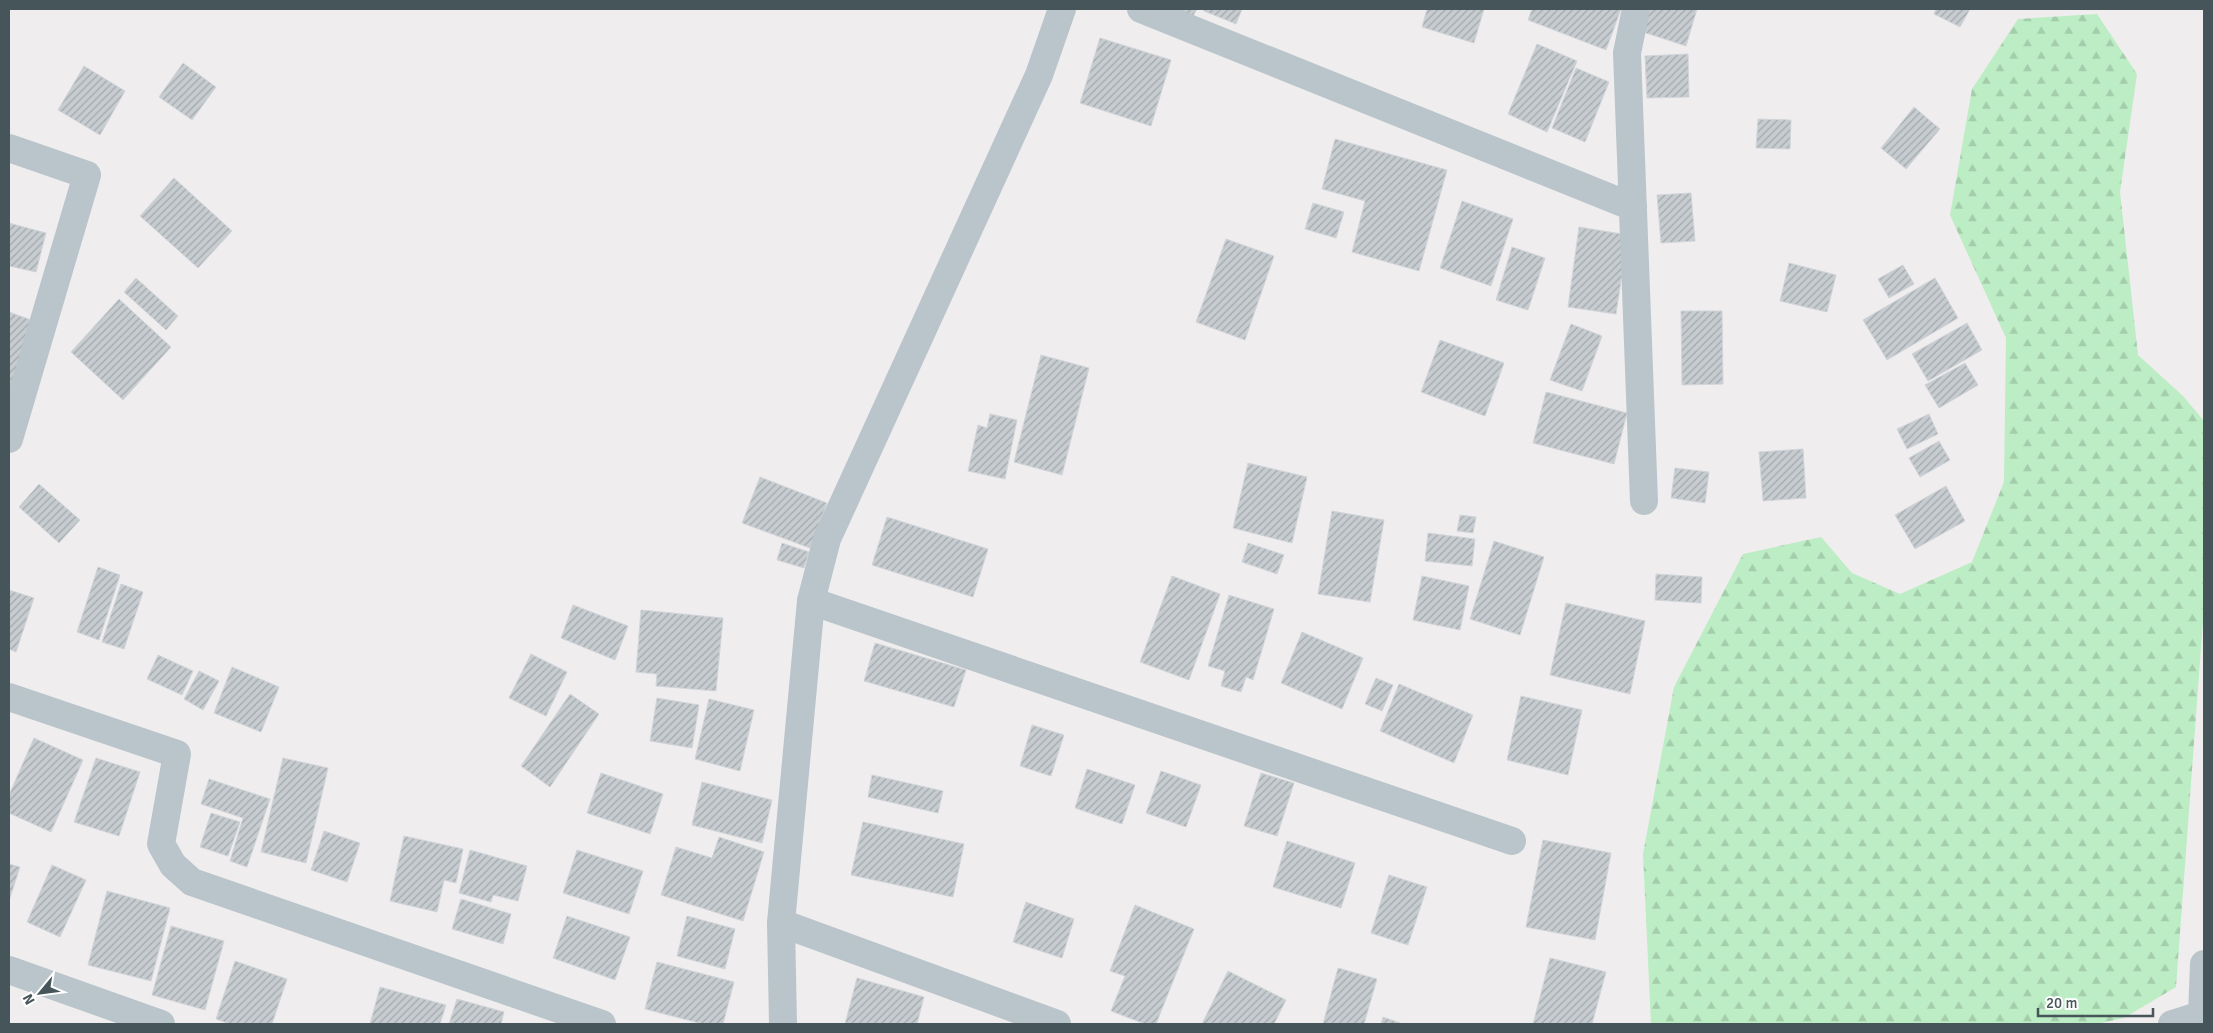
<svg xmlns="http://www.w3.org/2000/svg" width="2213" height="1033" viewBox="0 0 2213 1033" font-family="Signika,sans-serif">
	<defs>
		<pattern id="forest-firs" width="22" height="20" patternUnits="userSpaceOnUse" patternTransform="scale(1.25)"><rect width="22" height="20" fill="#bcedc4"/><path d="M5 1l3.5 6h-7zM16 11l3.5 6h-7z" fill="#a3cdab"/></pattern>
		<pattern id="building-hatch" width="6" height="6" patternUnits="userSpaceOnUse" patternTransform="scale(1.25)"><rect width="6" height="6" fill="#c7ccd0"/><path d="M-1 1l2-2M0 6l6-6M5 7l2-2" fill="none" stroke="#a3a8ac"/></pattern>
	</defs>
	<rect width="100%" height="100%" fill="#f0edee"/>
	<!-- forest -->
	<path fill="url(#forest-firs)" d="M2097,14L2137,74L2120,192L2138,355L2183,396L2204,421V607L2176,987L2124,1018L2096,1024H1651L1643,854L1674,687L1743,554L1821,537L1852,573L1900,594L1972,562L2004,482L2006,338L1950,215L1972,89L2018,19Z"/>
	<!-- building -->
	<g fill="url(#building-hatch)" stroke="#d1d5d9">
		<path d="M1177,9H1197L1193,16Z"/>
		<path d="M1204,9H1242L1236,24L1204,11Z"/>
		<path d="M1427,9H1484L1474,43L1422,27Z"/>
		<path d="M1532,9H1621L1606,50L1528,20Z"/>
		<path d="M1650,9H1697L1686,46L1643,32Z"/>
		<path d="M1936,9H1970L1960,27L1934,14Z"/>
		<path d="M1100,38L1171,60L1151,126L1080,103Z"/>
		<path d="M1537,44L1577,61L1547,132L1508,114Z"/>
		<path d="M1688,54L1689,97L1647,98L1645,56Z"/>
		<path d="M183,63L216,87L192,120L159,97Z"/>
		<path d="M84,66L125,91L100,135L58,110Z"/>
		<path d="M1576,68L1609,82L1585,142L1552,128Z"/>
		<path d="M1914,107L1940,129L1906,169L1881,148Z"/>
		<path d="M1758,119L1791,120L1790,149L1756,148Z"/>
		<path d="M1335,139L1447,170L1419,271L1352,252L1365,201L1322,189Z"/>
		<path d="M174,178L232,231L198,268L140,216Z"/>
		<path d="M1691,193L1695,241L1661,243L1657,195Z"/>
		<path d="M1462,201L1513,219L1491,286L1440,268Z"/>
		<path d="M1313,203L1344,212L1336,238L1305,229Z"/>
		<path d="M9,223L46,233L36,272L9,266Z"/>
		<path d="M1579,227L1628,235L1616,314L1568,307Z"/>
		<path d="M1226,239L1274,256L1245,340L1196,322Z"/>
		<path d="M1512,247L1545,258L1528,310L1496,300Z"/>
		<path d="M1789,263L1836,275L1827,312L1780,301Z"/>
		<path d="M1903,265L1914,284L1889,298L1878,279Z"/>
		<path d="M136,278L178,316L166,330L124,292Z"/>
		<path d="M1935,278L1958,318L1887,360L1863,320Z"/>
		<path d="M119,299L171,347L123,400L71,352Z"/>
		<path d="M1681,311H1722L1723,384L1682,385Z"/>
		<path d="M9,312L34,321L9,390Z"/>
		<path d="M1967,323L1982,350L1928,381L1912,354Z"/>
		<path d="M1571,324L1602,336L1582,391L1550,380Z"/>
		<path d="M1440,340L1504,363L1485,416L1421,392Z"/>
		<path d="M1041,355L1089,368L1062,475L1014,462Z"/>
		<path d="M1965,363L1978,385L1939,408L1925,385Z"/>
		<path d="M1546,392L1627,413L1614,464L1533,443Z"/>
		<path d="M990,414L1017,420L1005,479L968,471L978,425L987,428Z"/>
		<path d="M1929,414L1938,434L1907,449L1897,429Z"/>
		<path d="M1939,441L1950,460L1920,477L1909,458Z"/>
		<path d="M1803,449L1806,498L1763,501L1759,452Z"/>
		<path d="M1248,463L1307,477L1292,543L1233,528Z"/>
		<path d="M1675,468L1709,472L1705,503L1671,498Z"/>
		<path d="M760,477L827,503L810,548L742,523Z"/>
		<path d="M39,484L80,520L59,543L19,507Z"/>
		<path d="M1946,486L1965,521L1915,549L1895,515Z"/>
		<path d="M1332,511L1384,520L1370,602L1318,594Z"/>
		<path d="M1460,515L1476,517L1473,533L1457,531Z"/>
		<path d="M887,517L988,549L973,597L872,565Z"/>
		<path d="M1428,533L1475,539L1472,566L1425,561Z"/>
		<path d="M1494,541L1544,557L1520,635L1470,619Z"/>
		<path d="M782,543L809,552L804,568L777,560Z"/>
		<path d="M1248,543L1284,555L1277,574L1242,562Z"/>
		<path d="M98,567L120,575L99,640L77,632Z"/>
		<path d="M1656,574L1702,577L1701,603L1655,600Z"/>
		<path d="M1172,576L1220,594L1189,680L1140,662Z"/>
		<path d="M1422,576L1469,586L1460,630L1413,620Z"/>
		<path d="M121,584L143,592L124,649L102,642Z"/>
		<path d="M9,590L34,598L16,652L9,649Z"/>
		<path d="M1229,595L1274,609L1253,680L1246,677L1241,692L1221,686L1225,671L1208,666Z"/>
		<path d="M1566,603L1645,621L1630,694L1550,675Z"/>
		<path d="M573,605L628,626L615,660L561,638Z"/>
		<path d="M641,610L723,618L716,691L656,686L657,674L636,672Z"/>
		<path d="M1302,632L1363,658L1342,709L1281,683Z"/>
		<path d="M875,643L966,670L954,707L864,681Z"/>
		<path d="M531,654L567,672L546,716L509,698Z"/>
		<path d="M158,655L193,671L182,695L147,679Z"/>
		<path d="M232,667L279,687L261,732L214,713Z"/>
		<path d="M199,671L219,681L203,710L184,699Z"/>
		<path d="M1376,678L1393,685L1382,711L1365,704Z"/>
		<path d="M1399,684L1473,715L1454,763L1380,731Z"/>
		<path d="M570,694L599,714L550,787L521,766Z"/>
		<path d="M1521,696L1582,710L1568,775L1507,760Z"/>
		<path d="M657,698L699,705L692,748L650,741Z"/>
		<path d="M709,699L754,710L740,771L695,759Z"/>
		<path d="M1032,725L1064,735L1051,776L1020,766Z"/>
		<path d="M34,738L83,760L51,832L9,813V795Z"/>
		<path d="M96,758L140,772L119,836L74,822Z"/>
		<path d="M283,758L328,768L306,863L261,852Z"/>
		<path d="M1087,769L1135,785L1122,824L1075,808Z"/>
		<path d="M1161,771L1201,785L1186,827L1146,813Z"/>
		<path d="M601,773L663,794L650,834L587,813Z"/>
		<path d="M1261,773L1294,783L1277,836L1244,826Z"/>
		<path d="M872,775L943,791L938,813L868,797Z"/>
		<path d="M209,779L270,799L247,867L230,861L243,818L201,804Z"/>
		<path d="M702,782L772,800L762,843L692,825Z"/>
		<path d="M211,813L240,822L228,856L200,847Z"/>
		<path d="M863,822L964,844L953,897L851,875Z"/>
		<path d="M324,831L360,843L347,882L311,870Z"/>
		<path d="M404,836L463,849L456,883L444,880L437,912L390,901Z"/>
		<path d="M719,837L764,852L743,921L661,895L676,847L712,858Z"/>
		<path d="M1543,840L1611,853L1595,940L1526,927Z"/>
		<path d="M1287,841L1355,863L1341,908L1273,887Z"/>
		<path d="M470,850L527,866L518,901L493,895L491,902L459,893Z"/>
		<path d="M577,850L643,871L629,914L563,893Z"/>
		<path d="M9,864L20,867L9,901Z"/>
		<path d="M52,865L86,880L60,937L27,922Z"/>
		<path d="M1389,875L1427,887L1408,945L1371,933Z"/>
		<path d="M107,891L170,908L151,981L88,965Z"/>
		<path d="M461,899L511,914L503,944L452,929Z"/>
		<path d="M1026,902L1074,919L1062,958L1013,942Z"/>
		<path d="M1135,905L1194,929L1156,1024H1145L1111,1011L1125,976L1110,971Z"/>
		<path d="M567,916L630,937L615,980L553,958Z"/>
		<path d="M687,916L735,929L725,969L677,956Z"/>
		<path d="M171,926L224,941L205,1010L152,995Z"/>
		<path d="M1550,958L1606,972L1592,1024H1533Z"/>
		<path d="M235,961L287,979L272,1024H230L216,1019Z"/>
		<path d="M657,962L734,982L723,1024H703L645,1009Z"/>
		<path d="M1338,968L1377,979L1364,1024H1323Z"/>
		<path d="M1228,971L1286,1000L1274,1024H1202Z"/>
		<path d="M857,978L924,997L917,1024H845Z"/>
		<path d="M380,987L446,1005L440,1024H370Z"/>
		<path d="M457,999L504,1012L501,1024H449Z"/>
		<path d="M1383,1017L1403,1024H1381Z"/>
	</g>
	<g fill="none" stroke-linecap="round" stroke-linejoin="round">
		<!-- street -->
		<g stroke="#b9c5ca" stroke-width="28">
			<path d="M1141,9L1633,207"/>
			<path d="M1636,9L1627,53L1644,501"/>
			<path d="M9,148L87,175L9,439"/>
			<path d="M811,601L1512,841"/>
			<path d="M9,697L177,754L161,844L173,865L192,882L602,1024"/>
			<path d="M781,923L1057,1024"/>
			<path d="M9,970L161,1024"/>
			<path d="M2202,1015L2204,964"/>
			<path d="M783,1024L781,923L811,601L827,539L1039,75L1062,9"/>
			<path d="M2172,1024L2204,1014"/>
		</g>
	</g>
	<!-- border -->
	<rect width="2213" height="1033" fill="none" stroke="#46555a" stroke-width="20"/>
	<!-- north arrow -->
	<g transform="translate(40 993) rotate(241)" stroke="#ffffff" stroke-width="4" paint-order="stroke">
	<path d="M0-4L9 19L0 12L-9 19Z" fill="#46555a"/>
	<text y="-8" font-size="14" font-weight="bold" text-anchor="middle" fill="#46555a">N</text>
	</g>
	<!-- scale -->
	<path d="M2038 1008v8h115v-8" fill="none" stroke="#46555a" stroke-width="2.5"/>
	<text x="2046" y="1008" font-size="15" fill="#46555a" stroke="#ffffff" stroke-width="4" paint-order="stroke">20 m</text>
</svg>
